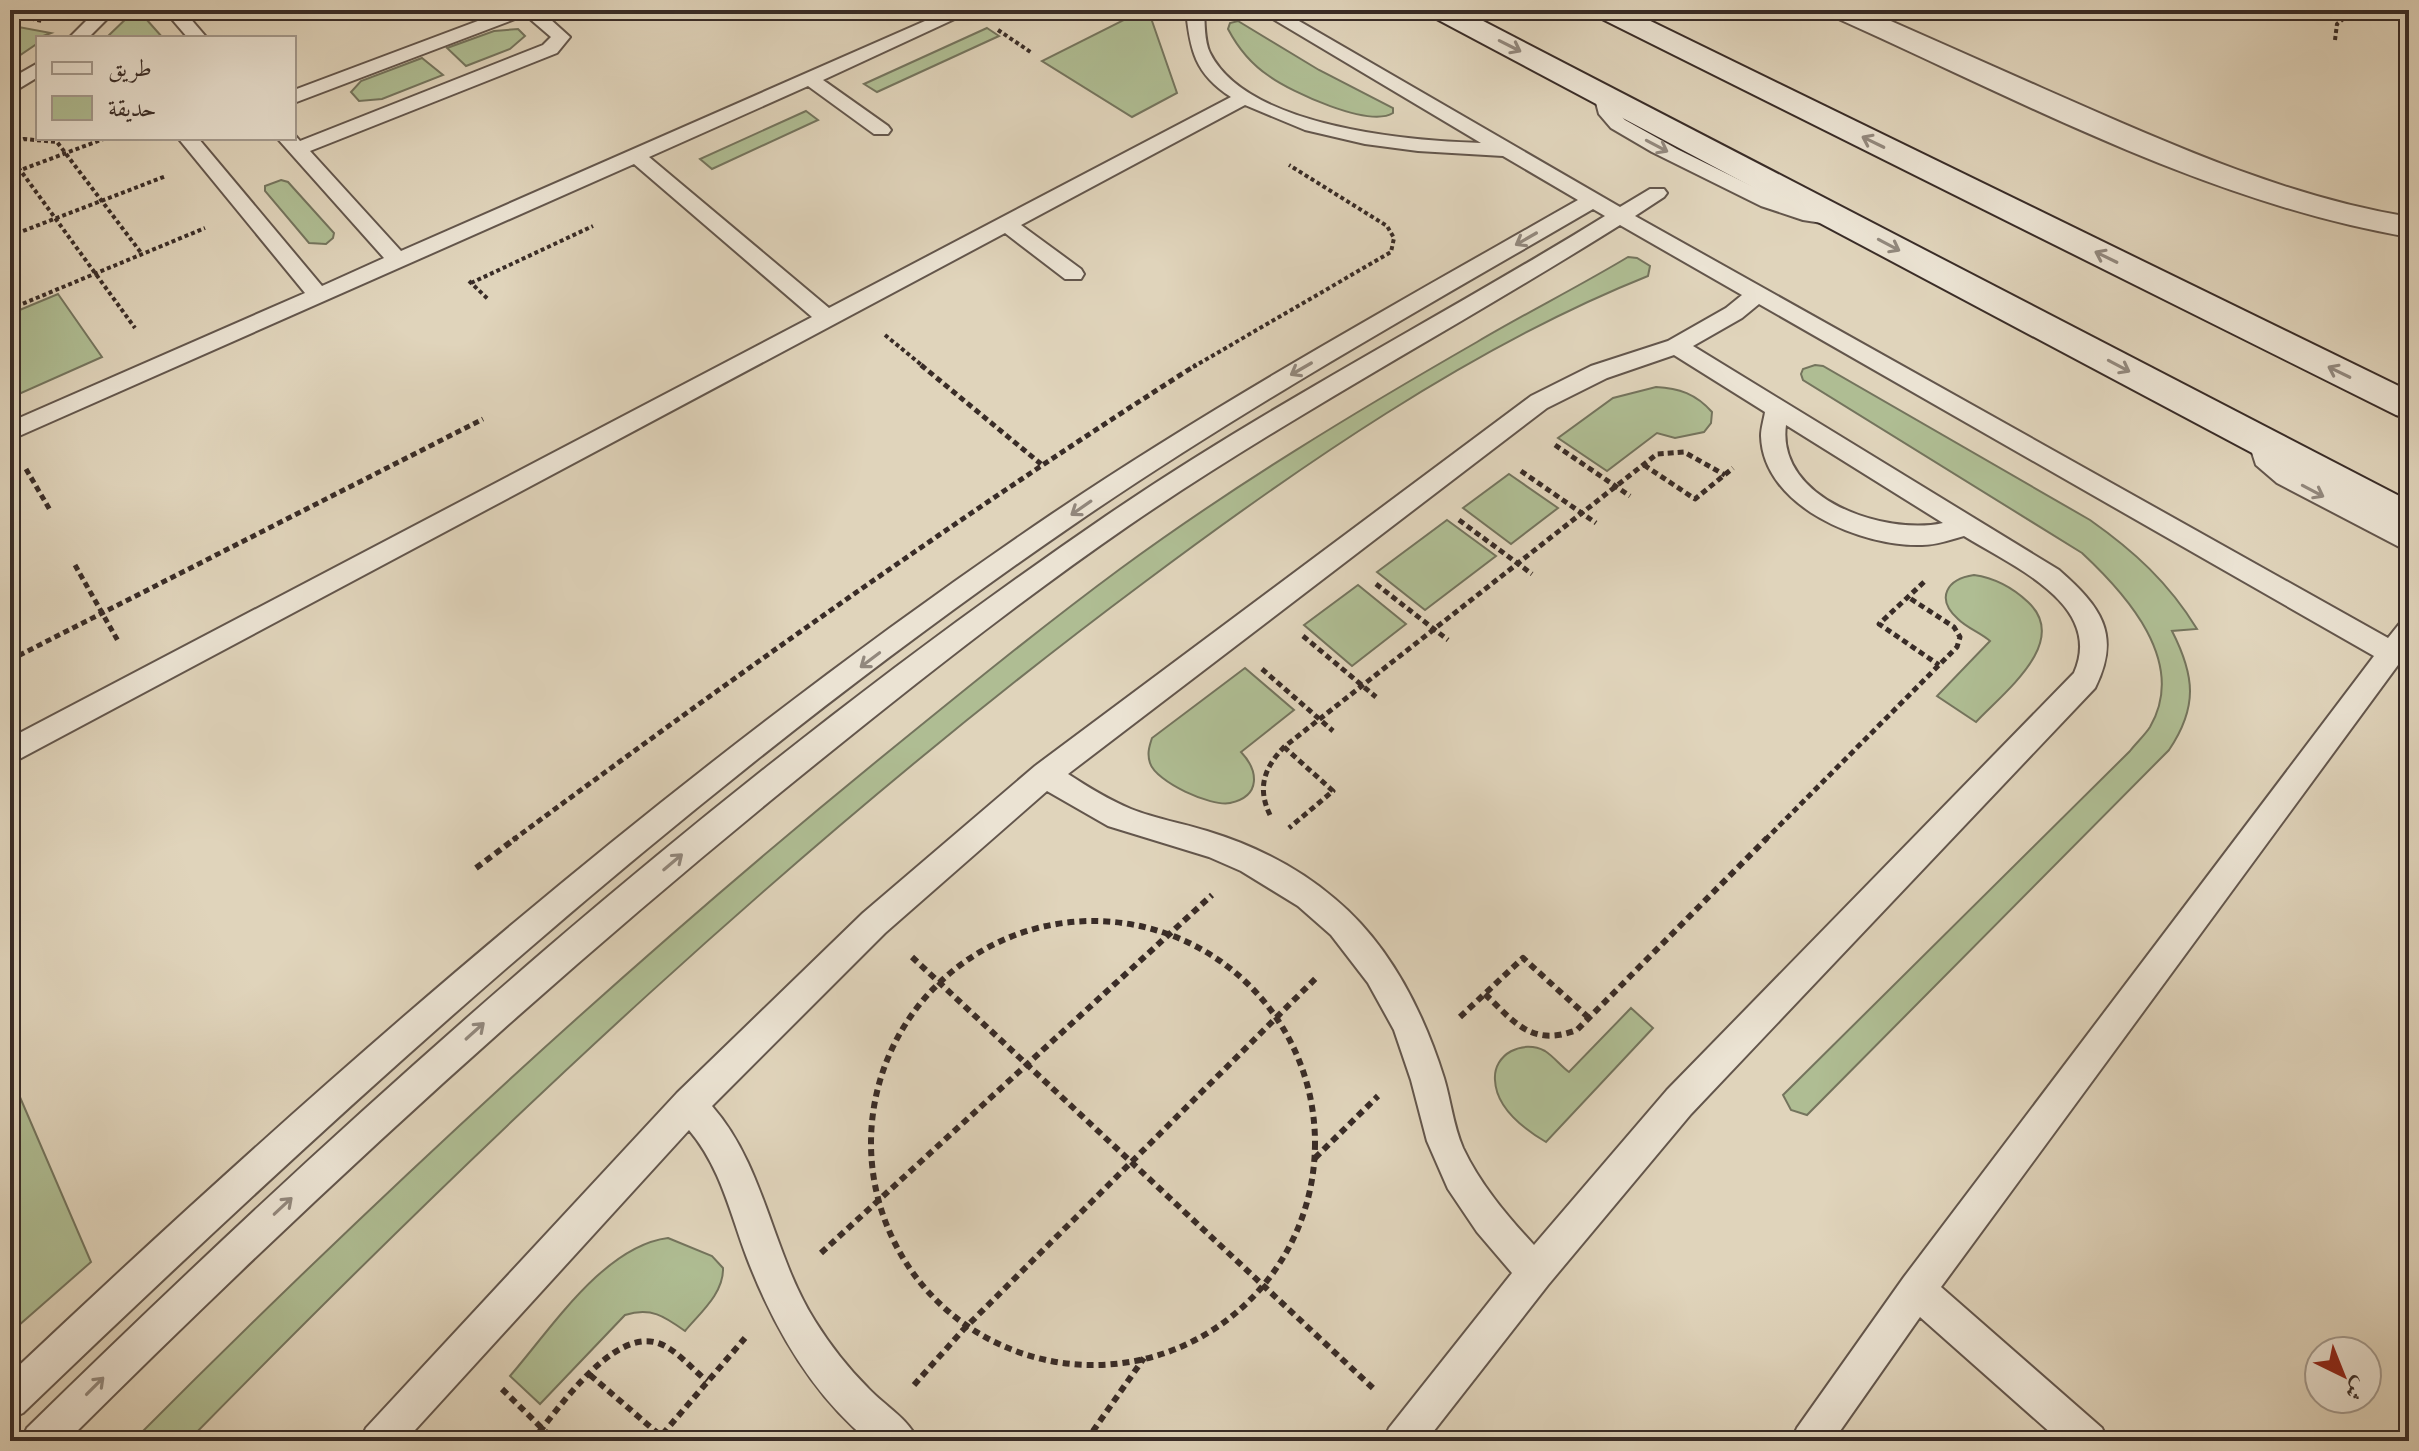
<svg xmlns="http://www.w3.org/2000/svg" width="2419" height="1451" viewBox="0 0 2419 1451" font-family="'Old Standard TT',Amiri,serif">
	<rect width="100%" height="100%" fill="#e0d4bb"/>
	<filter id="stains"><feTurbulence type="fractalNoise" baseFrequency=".0025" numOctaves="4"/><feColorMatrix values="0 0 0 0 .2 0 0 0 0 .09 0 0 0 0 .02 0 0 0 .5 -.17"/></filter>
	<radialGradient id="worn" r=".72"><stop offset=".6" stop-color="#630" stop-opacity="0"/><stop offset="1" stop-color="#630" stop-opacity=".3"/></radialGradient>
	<!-- green -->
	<g fill="#afbd93" stroke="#74745d" stroke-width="2">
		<path d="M1116,10H1153L1152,21L1177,93L1132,117L1042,61L1128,18Z"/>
		<path d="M139,11L163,38H106L132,13Z"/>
		<path d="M1238,21L1319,70L1393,108V113C1369,128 1291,92 1269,76C1251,64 1238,48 1228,29L1230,23Z"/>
		<path d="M13,26L51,33L38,38V43L10,62V27Z"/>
		<path d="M987,28L999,36L877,92L864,84Z"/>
		<path d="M518,29L525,36L510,49L466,66L447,48L494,31Z"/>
		<path d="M422,58L443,75L382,99L359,101L351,92L361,81Z"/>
		<path d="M806,111L818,120L712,169L700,159Z"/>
		<path d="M281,180L288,182L334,233L333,238L326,244L309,243L265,191V186Z"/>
		<path d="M1628,257L1637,258L1650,266L1648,276C1472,346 1294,470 1142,584C799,840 487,1136 188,1441H133C375,1198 627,964 893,748C968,687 1043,626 1120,569C1233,486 1355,412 1477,342C1526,313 1578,287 1628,257Z"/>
		<path d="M58,294L102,357L10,398V314Z"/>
		<path d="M1815,365L1823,366L2090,520C2134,551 2169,583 2197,629L2172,631C2195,676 2198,707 2169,750L1807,1115L1791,1110L1783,1095L2130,751C2136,743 2145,735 2150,727C2188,662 2126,594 2082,553L1803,380L1801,374L1803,369Z"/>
		<path d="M1656,387C1679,388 1696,394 1712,412L1711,423L1704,432L1675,438L1657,433L1607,471L1558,438L1613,398Z"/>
		<path d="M1509,474L1558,508L1511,544L1463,508Z"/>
		<path d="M1447,520L1496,556L1425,610L1377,572Z"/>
		<path d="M1974,575C1995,578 2012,587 2028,602C2071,642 2003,693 1976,722L1937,696L1990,641C1981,633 1967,628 1958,619C1935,598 1947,579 1974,575Z"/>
		<path d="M1358,585L1406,624L1352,666L1304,625Z"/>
		<path d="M1245,668L1294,710L1241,752C1258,770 1262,796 1230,803C1211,807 1156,782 1150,763C1147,754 1149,747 1152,738Z"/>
		<path d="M1631,1008L1653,1028L1546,1142C1524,1129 1496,1108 1495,1080C1493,1054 1523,1039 1545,1051C1553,1056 1561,1066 1569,1072Z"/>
		<path d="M10,1074L91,1262L10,1333Z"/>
		<path d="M668,1238L712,1256L723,1268C724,1293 700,1313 685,1331C664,1316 651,1307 625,1315L540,1404L510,1376C551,1329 604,1246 668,1238Z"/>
	</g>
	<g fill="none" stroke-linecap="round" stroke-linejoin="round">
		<defs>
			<g id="service">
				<path d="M97,10H116L88,38H69Z"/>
				<path d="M164,10H183L207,38H188Z"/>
				<path d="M507,10H540L570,37L557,53L310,151L401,251L950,10H974L823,80L888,126L891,130L888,134H874L808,86L649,157L829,308L1231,97C1195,74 1190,50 1186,10H1204C1205,23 1204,41 1210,53C1247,127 1407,141 1481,143L1258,10H1280L1620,207L1650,189H1664L1667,193L1664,197L1635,216L2388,638L2400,623L2409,619V650L1941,1287L2102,1428L2108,1441H2060L1920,1317L1833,1441H1791L1797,1428L1904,1277L2374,656L1759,304L1742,318L1693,346L2059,570C2100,606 2122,634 2095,688L1691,1114L1548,1285L1426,1441H1383L1389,1428L1512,1273L1477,1232L1448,1189L1427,1141L1411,1080L1394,1030L1368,983L1331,935L1298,906L1241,871L1209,857L1108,826L1047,791L885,933L712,1106C765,1166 772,1253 815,1321C830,1345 848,1368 868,1388C885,1406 909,1419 918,1441H869C811,1393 774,1328 747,1258C730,1213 721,1168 689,1130L405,1441H360L366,1428L677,1093L863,913L1035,766L1531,396L1591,366L1668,341L1726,308L1742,295L1620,225C1458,327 1287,417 1128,526C1008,609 894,700 781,792C531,996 295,1214 67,1441H21L27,1428C362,1100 719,781 1106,516C1266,406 1440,318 1605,216L1593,209C1418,311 1240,410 1073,525C695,785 353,1096 23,1413L10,1419V1374C337,1065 679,767 1052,514C1221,400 1401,301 1578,200L1503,156L1418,151L1365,144L1305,130L1245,105L1021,225L1081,269L1084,274L1081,279H1065L1005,233L10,764V738L812,317L634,164L10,440V422L305,293L178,138H198L322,286L384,258L277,138H294V134L300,141L543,45L551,37L530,19H515L294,103V90ZM1674,355L1765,412C1764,419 1761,428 1761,436C1763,507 1862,547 1922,545C1936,545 1950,540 1964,536C2010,565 2105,604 2074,673L1667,1090L1534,1245C1507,1216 1480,1184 1463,1148C1453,1125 1451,1101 1444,1078C1423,1011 1389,944 1335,899C1298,867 1253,845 1207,831C1182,823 1156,819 1131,809C1109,800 1088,787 1068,774L1547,408L1607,378ZM1786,425L1943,523C1885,536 1776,499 1786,425Z"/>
				<path d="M38,63V77L10,94V79Z"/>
				<path d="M1604,89L1614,95L1618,113L1625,120L1677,149L1776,198L1807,208L1848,215L1851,220L1841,226L1803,220L1761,206L1652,152L1611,128L1599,114L1594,95Z"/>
				<path d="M2260,432L2268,434L2276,455L2295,471L2409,531V552L2277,483L2256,465L2248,440L2252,434Z"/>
			</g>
			<path id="minor" d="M1828,10H1866C1943,44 2021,79 2099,113C2200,157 2300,199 2409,217V237C2208,203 2018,99 1832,16Z"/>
			<g id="secondary">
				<path d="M1427,10H1462L2409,501V534L2395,529L1431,16Z"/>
				<path d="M1592,10H1628L2409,391V419L2396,415L1596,16Z"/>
			</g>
		</defs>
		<!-- service casing -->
		<use href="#service" stroke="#63564c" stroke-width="4"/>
		<!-- minor casing -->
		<use href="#minor" stroke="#63564c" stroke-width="4"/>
		<!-- secondary casing -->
		<use href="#secondary" stroke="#392c27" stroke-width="4"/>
		<!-- path-far2 -->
		<g stroke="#392c27" stroke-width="4" stroke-dasharray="4 3" stroke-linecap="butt">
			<path d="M267,10L273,17"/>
			<path d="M1104,10L1114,16"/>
			<path d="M10,14L42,21"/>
			<path d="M998,30L1032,53"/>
			<path d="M2335,40L2337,24L2354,10"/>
			<path d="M10,144L24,139L57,142L142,254"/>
			<path d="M10,156L135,328"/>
			<path d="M10,174L106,138"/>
			<path d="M10,236L166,176"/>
			<path d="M469,281L489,300"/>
			<path d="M471,283L593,226"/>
			<path d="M10,309L205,228"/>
			<path d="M885,335L924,367"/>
			<path d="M1193,367L1391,252L1394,238L1387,226L1289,165"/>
		</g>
		<!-- path-far1 -->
		<g stroke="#392c27" stroke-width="5" stroke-dasharray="6 4" stroke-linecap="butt">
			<path d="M921,365L1041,464"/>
			<path d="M1555,445L1630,496"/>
			<path d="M1644,465L1695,499L1733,468"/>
			<path d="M26,469L50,510"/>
			<path d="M1521,471L1596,523"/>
			<path d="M1459,520L1532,574"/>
			<path d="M75,565L118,641"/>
			<path d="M1924,582L1879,624L1939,665"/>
			<path d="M1376,584L1448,640"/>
			<path d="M1303,636L1376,697"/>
			<path d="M10,660L483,419"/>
			<path d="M1262,669L1333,731"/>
			<path d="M1284,747L1333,791L1289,828"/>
			<path d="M1270,815C1257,788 1264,768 1284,747L1657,454L1684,452L1725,475"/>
			<path d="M513,840C736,675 962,514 1196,365"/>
			<path d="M1765,840L1957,647L1960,637L1954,627L1908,597"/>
		</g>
		<!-- path -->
		<g stroke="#392c27" stroke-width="6" stroke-dasharray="7 5" stroke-linecap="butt">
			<path d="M476,868L516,838"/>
			<circle cx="1093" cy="1143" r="222"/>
			<path d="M912,957L1375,1390"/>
			<path d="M1485,994C1515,1023 1532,1047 1577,1030L1767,838"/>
			<path d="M1460,1017L1523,958L1589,1018"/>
			<path d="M1315,1158L1378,1096"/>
			<path d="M821,1253L1212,895"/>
			<path d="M590,1375L661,1436L745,1338"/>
			<path d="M914,1385L963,1330L1317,977"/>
			<path d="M502,1389L555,1441"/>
			<path d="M532,1441C557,1411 612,1328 658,1343C676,1349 692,1369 707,1381"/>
			<path d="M1086,1441L1144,1358"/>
		</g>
		<!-- service -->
		<use href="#service" fill="#ebe3d3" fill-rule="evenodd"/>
		<!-- minor -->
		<use href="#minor" fill="#ebe3d3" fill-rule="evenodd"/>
		<!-- secondary -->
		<use href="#secondary" fill="#ebe3d3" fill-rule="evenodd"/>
	</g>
	<!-- one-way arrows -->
	<defs><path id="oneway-shaft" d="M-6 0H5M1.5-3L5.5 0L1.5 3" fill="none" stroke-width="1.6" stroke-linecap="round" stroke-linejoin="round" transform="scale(2)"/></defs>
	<g stroke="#92887d">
		<use href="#oneway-shaft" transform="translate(1510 46) rotate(27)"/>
		<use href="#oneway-shaft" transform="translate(1873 142) rotate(-154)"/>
		<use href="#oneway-shaft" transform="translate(1657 146) rotate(28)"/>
		<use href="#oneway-shaft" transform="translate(1526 239) rotate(150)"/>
		<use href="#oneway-shaft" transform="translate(1889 245) rotate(28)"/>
		<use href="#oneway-shaft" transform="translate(2106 257) rotate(-154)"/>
		<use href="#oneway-shaft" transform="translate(2119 366) rotate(28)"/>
		<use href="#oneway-shaft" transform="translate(1301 369) rotate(150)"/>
		<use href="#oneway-shaft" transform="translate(2339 372) rotate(-154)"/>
		<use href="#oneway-shaft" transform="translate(2313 491) rotate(28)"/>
		<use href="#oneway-shaft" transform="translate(1081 508) rotate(145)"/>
		<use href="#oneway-shaft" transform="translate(870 660) rotate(143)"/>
		<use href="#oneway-shaft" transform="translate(673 862) rotate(-40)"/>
		<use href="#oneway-shaft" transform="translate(475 1031) rotate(-42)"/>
		<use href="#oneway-shaft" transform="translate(283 1206) rotate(-43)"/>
		<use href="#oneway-shaft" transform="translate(95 1386) rotate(-45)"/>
	</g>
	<!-- margin -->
	<rect width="2419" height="1451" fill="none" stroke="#e0d4bb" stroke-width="40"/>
	<rect x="12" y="12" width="2395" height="1427" fill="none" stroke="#392c27" stroke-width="4"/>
	<rect x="20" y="20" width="2379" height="1411" fill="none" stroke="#392c27" stroke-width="2"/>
	<!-- legend -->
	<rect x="36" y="36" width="260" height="104" fill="#ebe3d3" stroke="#a49a8e" stroke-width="2"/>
	<rect x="52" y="62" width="40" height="12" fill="#ebe3d3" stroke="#a49a8e" stroke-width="2"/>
	<text x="108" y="76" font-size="24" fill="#392c27">طريق</text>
	<rect x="52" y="96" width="40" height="24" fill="#afbd93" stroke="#a49a8e" stroke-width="2"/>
	<text x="108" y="116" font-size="24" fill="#392c27">حديقة</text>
	<!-- north arrow -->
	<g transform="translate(2343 1375) rotate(137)"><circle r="38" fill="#ebe3d3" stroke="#a49a8e" stroke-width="2"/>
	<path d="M0-6L14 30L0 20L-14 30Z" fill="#8f2418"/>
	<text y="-12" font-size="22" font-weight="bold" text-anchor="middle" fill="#392c27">ش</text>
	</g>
	<rect width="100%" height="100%" filter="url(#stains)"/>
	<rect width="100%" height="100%" fill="url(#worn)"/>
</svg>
